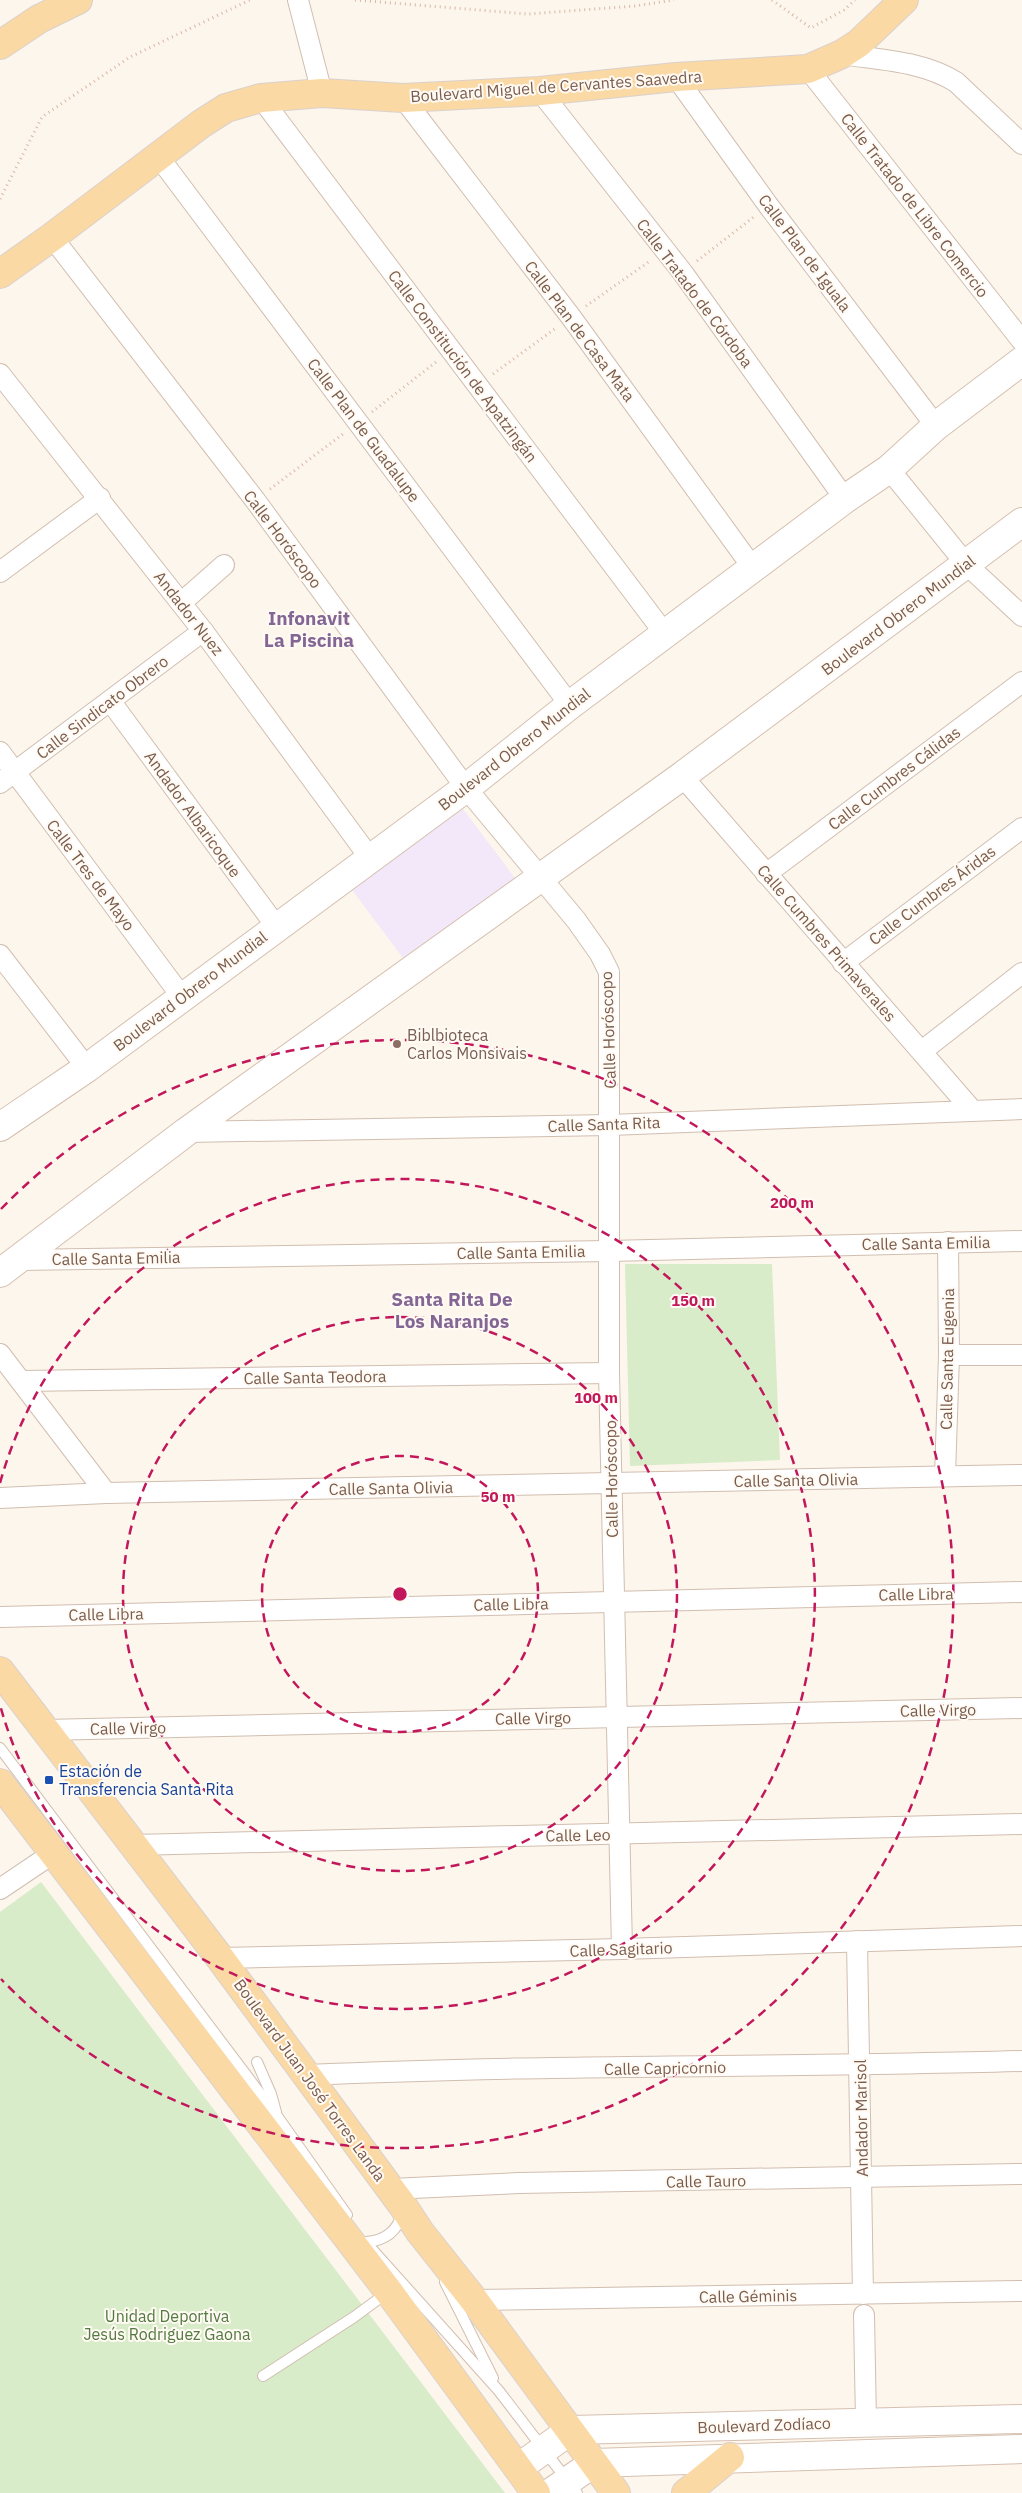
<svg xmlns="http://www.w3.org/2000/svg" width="1022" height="2493" viewBox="0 0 1022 2493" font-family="'IBM Plex Sans',sans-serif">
	<rect width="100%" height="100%" fill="#fdf6ec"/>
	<!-- education -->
	<path fill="#f3e8fa" d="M460,805L515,878L403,958L349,886Z"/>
	<!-- green -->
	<g fill="#d8ecc9">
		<path d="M625,1264H772L780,1460L630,1466Z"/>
		<path d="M41,1882L505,2493H0V1912Z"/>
	</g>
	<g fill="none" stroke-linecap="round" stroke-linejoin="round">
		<defs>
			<g id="lane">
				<path d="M0,1748L277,2116L347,2215"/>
				<path d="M257,2062L271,2094L276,2112"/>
				<path d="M366,2242C384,2241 399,2231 402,2212"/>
				<path d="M370,2247L499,2391L577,2493"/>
				<path d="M445,2282L493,2378"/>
				<path d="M263,2376L354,2317L388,2292"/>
			</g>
			<g id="street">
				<path d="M298,0L322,93"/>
				<path d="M842,54C880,60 923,61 956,82L1022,144"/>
				<path d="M808,69L1022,341"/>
				<path d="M676,77L768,205L936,426"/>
				<path d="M540,91L683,273L845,499"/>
				<path d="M261,98L665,634"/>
				<path d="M403,98L571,317L753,568"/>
				<path d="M158,156L570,705"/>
				<path d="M52,237L255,500L466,788L576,920L600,954L609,972V1373L622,1949"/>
				<path d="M0,374L203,631L370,858"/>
				<path d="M889,469L966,564L1022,616"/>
				<path d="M0,572L100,498"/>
				<path d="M181,603L224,565"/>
				<path d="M111,702L276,926"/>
				<path d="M0,752L182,997"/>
				<path d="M682,776L972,1110"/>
				<path d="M0,783L203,631"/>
				<path d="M766,874L1022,682"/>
				<path d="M0,955L87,1068"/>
				<path d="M843,963L1022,828"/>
				<path d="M922,1051L1022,973"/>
				<path d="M186,1132L610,1125L1022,1109"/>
				<path d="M19,1260L609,1251L1022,1241"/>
				<path d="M0,1354L106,1493"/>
				<path d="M949,1355H1022"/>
				<path d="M21,1381L609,1373"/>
				<path d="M945,1476L949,1355L948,1242"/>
				<path d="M0,1498L106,1493L1022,1475"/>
				<path d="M0,1617L1022,1592"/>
				<path d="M44,1730L1022,1708"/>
				<path d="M134,1845L1022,1824"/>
				<path d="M0,1889L52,1854"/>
				<path d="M857,1941L863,2294"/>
				<path d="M220,1958L622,1949L1022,1936"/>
				<path d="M307,2075C545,2064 784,2068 1022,2061"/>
				<path d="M391,2189L519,2183L1022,2174"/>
				<path d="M474,2300L1022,2291"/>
				<path d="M864,2315L866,2422"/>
			</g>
			<g id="secondary">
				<path d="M0,1127L87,1068L466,788L570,705L845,499L889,469L936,426L1022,361"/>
				<path d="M0,1273L186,1132L682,776L1022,522"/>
				<path d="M518,2468L571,2430L1022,2419"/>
				<path d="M550,2493L594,2463L1022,2449"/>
			</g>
			<g id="primary">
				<path d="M0,45L39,19L78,0"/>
				<path d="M0,274L52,237L201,124L226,108L261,98L322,93L403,98L540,91L676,77L808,69L842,54L859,43L904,0"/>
				<path d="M0,1671L220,1958L403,2206L420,2232L474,2300L616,2493"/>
				<path d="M0,1783L389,2292L536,2493"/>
				<path d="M686,2493L730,2457"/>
			</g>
		</defs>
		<!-- lane casing -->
		<use href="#lane" stroke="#d1beb0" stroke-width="12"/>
		<!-- street casing -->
		<use href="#street" stroke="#d1beb0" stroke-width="22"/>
		<!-- secondary casing -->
		<use href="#secondary" stroke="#d6c0b0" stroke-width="30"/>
		<!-- primary casing -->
		<use href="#primary" stroke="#dad1cd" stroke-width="30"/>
		<!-- path -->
		<g stroke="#d9b8a5" stroke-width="3" stroke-dasharray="1 4" stroke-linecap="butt">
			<path d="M355,0L528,14L635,6L674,0"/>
			<path d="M772,0L811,28L844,10L855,0"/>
			<path d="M0,199L42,117L130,57L250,0"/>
			<path d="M697,261L755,216"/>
			<path d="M586,306L650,261"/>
			<path d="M493,374L556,328"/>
			<path d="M372,412L436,362"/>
			<path d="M270,489L343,434"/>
		</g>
		<!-- lane -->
		<use href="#lane" stroke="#fff" stroke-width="10"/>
		<!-- street -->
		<use href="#street" stroke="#fff" stroke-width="20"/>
		<!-- secondary -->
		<use href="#secondary" stroke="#fff" stroke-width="28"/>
		<!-- primary -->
		<use href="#primary" stroke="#fbd9a5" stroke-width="28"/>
	</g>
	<!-- distance rings -->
	<g fill="none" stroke="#c2185b" stroke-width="2.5" stroke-dasharray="9 6">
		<circle cx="400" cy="1594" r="138"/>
		<circle cx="400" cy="1594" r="277"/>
		<path d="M0 1483A415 415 0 1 1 0 1705"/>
		<path d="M1 1209A554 554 0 1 1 1 1979"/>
	</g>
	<!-- markers -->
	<circle fill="#8d6e63" stroke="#fffaf3" stroke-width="2" cx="397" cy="1044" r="5"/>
	<rect fill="#1a4fb4" stroke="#fffaf3" stroke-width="2" x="44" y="1775" width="10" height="10" rx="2.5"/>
	<g text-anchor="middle" stroke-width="4" stroke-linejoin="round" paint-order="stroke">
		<!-- street labels -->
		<g font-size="16" fill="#7a5c4d" stroke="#fffaf3">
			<text transform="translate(556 86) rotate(-4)" y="6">Boulevard Miguel de Cervantes Saavedra</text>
			<text transform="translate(915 205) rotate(52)" y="6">Calle Tratado de Libre Comercio</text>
			<text transform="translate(805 253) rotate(53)" y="6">Calle Plan de Iguala</text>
			<text transform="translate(695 293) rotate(53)" y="6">Calle Tratado de Córdoba</text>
			<text transform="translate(580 331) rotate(53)" y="6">Calle Plan de Casa Mata</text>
			<text transform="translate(463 366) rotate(53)" y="6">Calle Constitución de Apatzingán</text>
			<text transform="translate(364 430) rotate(53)" y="6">Calle Plan de Guadalupe</text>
			<text transform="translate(283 539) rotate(53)" y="6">Calle Horóscopo</text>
			<text transform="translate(189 613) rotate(52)" y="6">Andador Nuez</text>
			<text transform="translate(898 615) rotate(-37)" y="6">Boulevard Obrero Mundial</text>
			<text transform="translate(102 707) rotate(-37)" y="6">Calle Sindicato Obrero</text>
			<text transform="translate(514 749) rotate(-38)" y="6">Boulevard Obrero Mundial</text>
			<text transform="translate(894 778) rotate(-37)" y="6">Calle Cumbres Cálidas</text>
			<text transform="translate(193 814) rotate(54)" y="6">Andador Albaricoque</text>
			<text transform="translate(91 875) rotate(53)" y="6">Calle Tres de Mayo</text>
			<text transform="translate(932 895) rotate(-37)" y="6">Calle Cumbres Áridas</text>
			<text transform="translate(827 943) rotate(49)" y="6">Calle Cumbres Primaverales</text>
			<text transform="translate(190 991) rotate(-37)" y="6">Boulevard Obrero Mundial</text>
			<text transform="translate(608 1030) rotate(-92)" y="6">Calle Horóscopo</text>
			<text transform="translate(604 1124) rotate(-2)" y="6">Calle Santa Rita</text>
			<text transform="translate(926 1243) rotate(-1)" y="6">Calle Santa Emilia</text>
			<text transform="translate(521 1252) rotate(-1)" y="6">Calle Santa Emilia</text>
			<text transform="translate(116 1258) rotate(-1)" y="6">Calle Santa Emilia</text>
			<text transform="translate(947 1359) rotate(-89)" y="6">Calle Santa Eugenia</text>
			<text transform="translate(315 1377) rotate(-1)" y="6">Calle Santa Teodora</text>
			<text transform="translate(611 1479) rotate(-91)" y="6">Calle Horóscopo</text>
			<text transform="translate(796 1480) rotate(-1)" y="6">Calle Santa Olivia</text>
			<text transform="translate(391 1488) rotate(-1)" y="6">Calle Santa Olivia</text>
			<text transform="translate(916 1594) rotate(-1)" y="6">Calle Libra</text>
			<text transform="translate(511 1604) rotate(-1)" y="6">Calle Libra</text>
			<text transform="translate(106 1614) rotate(-1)" y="6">Calle Libra</text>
			<text transform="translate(938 1710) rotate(-1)" y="6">Calle Virgo</text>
			<text transform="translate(533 1718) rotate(-1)" y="6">Calle Virgo</text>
			<text transform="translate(128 1728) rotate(-1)" y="6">Calle Virgo</text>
			<text transform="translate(578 1835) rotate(-1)" y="6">Calle Leo</text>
			<text transform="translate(621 1949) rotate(-2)" y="6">Calle Sagitario</text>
			<text transform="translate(665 2068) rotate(-1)" y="6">Calle Capricornio</text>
			<text transform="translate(310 2080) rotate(54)" y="6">Boulevard Juan José Torres Landa</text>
			<text transform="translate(861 2118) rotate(-91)" y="6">Andador Marisol</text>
			<text transform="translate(706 2181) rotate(-1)" y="6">Calle Tauro</text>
			<text transform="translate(748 2296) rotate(-1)" y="6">Calle Géminis</text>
			<text transform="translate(764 2425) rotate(-2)" y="6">Boulevard Zodíaco</text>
		</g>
		<!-- education labels -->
		<g font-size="16" fill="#785e54" stroke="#fffaf3" text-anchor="start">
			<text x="407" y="1041">Biblbioteca<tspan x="407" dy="18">Carlos Monsivais</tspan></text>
		</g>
		<!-- transit labels -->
		<g font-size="16" fill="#164399" stroke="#fffaf3" text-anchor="start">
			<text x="59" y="1777">Estación de<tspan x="59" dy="18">Transferencia Santa Rita</tspan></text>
		</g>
		<!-- park labels -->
		<g font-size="16" fill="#537a41" stroke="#fffaf3">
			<text x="167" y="2322">Unidad Deportiva<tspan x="167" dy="18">Jesús Rodriguez Gaona</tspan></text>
		</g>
		<!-- quarter labels -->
		<g font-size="19" font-weight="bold" fill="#846695" stroke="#fffaf3">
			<text x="309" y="625">Infonavit<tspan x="309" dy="22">La Piscina</tspan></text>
			<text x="452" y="1306">Santa Rita De<tspan x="452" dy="22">Los Naranjos</tspan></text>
		</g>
	</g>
	<circle cx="400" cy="1594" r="8" fill="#c2185b" stroke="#fffaf3" stroke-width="2.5"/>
	<g font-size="15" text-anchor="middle" font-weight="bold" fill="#c2185b" stroke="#fffaf3" stroke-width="4" stroke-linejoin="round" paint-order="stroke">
		<text x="792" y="1208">200 m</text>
		<text x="693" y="1306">150 m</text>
		<text x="596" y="1403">100 m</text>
		<text x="498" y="1502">50 m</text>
	</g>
</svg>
